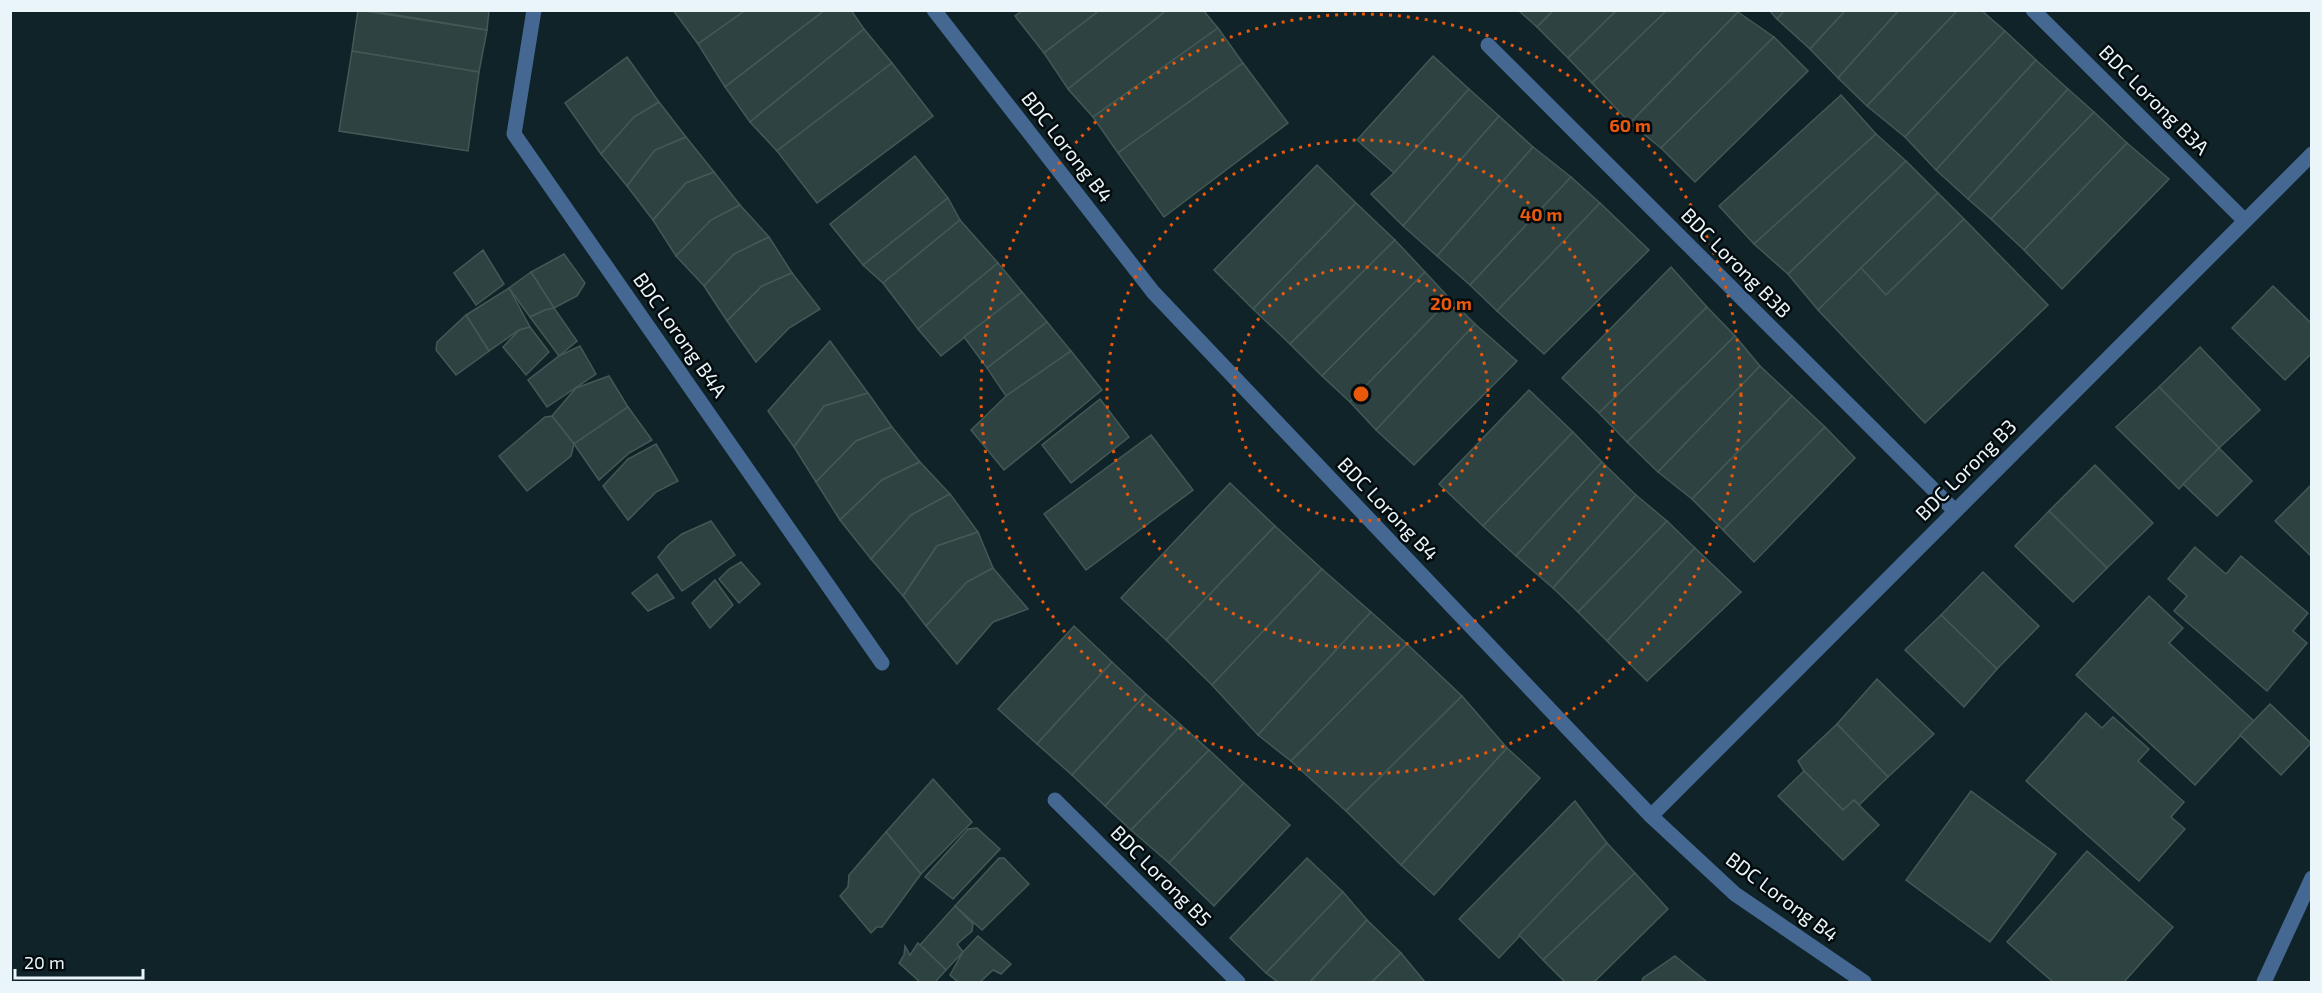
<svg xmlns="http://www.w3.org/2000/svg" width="2322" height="993" viewBox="0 0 2322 993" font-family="'Exo 2',sans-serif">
	<rect width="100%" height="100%" fill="#102329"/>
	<!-- building -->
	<g fill="#2e4341" stroke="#435956" stroke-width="1.5">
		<path d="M358,10L487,30L479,72L352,51Z"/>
		<path d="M366,10H489L487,30Z"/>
		<path d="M673,10H746L698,44Z"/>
		<path d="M746,10H825L725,87L698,44Z"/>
		<path d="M825,10H851L864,29L750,122L725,87Z"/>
		<path d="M1023,10H1100L1044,53L1015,16Z"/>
		<path d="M1100,10H1167L1068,89L1044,53Z"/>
		<path d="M1167,10H1203L1218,28L1093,117L1068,89Z"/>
		<path d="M1518,10H1554L1537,27Z"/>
		<path d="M1554,10H1617L1568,58L1537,27Z"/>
		<path d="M1617,10H1667L1592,83L1568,58Z"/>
		<path d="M1667,10H1736L1738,12L1630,123L1592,83Z"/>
		<path d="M1769,10H1785L1777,19Z"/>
		<path d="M1785,10H1846L1810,49L1777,19Z"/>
		<path d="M1846,10H1899L1838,78L1810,49Z"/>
		<path d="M1899,10H1958L1867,106L1838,78Z"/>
		<path d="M1958,10H1981L2005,31L1905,137L1867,106Z"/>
		<path d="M1738,12L1774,37L1661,148L1630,123Z"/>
		<path d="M1218,28L1243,63L1118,153L1093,117Z"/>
		<path d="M864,29L892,63L777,151L750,122Z"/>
		<path d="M2005,31L2036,60L1936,170L1905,137Z"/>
		<path d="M1774,37L1808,71L1695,182L1661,148Z"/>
		<path d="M352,51L479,72L468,151L339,131Z"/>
		<path d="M1433,56L1469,89L1394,173L1357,140Z"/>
		<path d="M627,57L659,102L634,117L601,154L565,103Z"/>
		<path d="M2036,60L2068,89L1968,199L1936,170Z"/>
		<path d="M892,63L933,116L817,203L777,151Z"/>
		<path d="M1243,63L1288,123L1164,217L1118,153Z"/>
		<path d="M1469,89L1499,116L1403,226L1371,194L1394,173Z"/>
		<path d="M2068,89L2094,112L1991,219L1968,199Z"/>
		<path d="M1841,95L1876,134L1754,244L1719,206Z"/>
		<path d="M659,102L686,137L655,150L627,186L601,154L634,117Z"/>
		<path d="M2094,112L2127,143L2024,250L1991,219Z"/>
		<path d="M1499,116L1533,147L1437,256L1403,226Z"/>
		<path d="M1876,134L1906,161L1788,274L1754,244Z"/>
		<path d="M686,137L714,172L686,183L653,220L627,186L655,150Z"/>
		<path d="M2127,143L2169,179L2062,289L2024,250Z"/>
		<path d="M1533,147L1571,177L1470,285L1437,256Z"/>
		<path d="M915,156L948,198L863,265L830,224Z"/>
		<path d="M1906,161L1938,193L1818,310L1788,274Z"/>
		<path d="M1317,165L1356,203L1253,309L1214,270Z"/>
		<path d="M714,172L740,205L711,220L676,256L653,220L686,183Z"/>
		<path d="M1571,177L1600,203L1497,311L1470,285Z"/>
		<path d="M1938,193L1964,219L1886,295L1861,268Z"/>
		<path d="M948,198L960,220L883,283L863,265Z"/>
		<path d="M1356,203L1395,240L1290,344L1253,309Z"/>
		<path d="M1600,203L1649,250L1544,354L1497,311Z"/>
		<path d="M740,205L769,237L734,254L704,286L676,256L711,220Z"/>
		<path d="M1964,219L2048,305L1925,423L1818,310L1861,268L1886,295Z"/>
		<path d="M960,220L998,263L918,329L883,283Z"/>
		<path d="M769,237L792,273L762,286L727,321L704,286L734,254Z"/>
		<path d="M1395,240L1425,272L1322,376L1290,344Z"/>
		<path d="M483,250L504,284L476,305L454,273Z"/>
		<path d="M564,254L585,283L577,296L554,308L531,272Z"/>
		<path d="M998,263L1022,292L941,356L918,329Z"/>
		<path d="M1671,267L1707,307L1599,413L1562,378Z"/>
		<path d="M531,272L554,308L545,310L530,317L509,288Z"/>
		<path d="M1425,272L1450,299L1350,402L1322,376Z"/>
		<path d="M792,273L820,309L789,328L756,362L727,321L762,286Z"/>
		<path d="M2273,286L2312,324V353L2285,380L2232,328Z"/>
		<path d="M509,288L530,327L519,330L489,351L466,315Z"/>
		<path d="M1022,292L1047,322L987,368L964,337Z"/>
		<path d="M1450,299L1475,324L1376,430L1350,402Z"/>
		<path d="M1707,307L1735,336L1627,442L1599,413Z"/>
		<path d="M554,308L577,341L559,356L530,317L545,310Z"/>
		<path d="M466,315L489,351L456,375L436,350L437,342Z"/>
		<path d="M1047,322L1071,351L1006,396L987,368Z"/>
		<path d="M1475,324L1517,361L1414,465L1376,430Z"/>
		<path d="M530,327L549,352L526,375L503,347L519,330Z"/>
		<path d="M1735,336L1760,366L1658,472L1627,442Z"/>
		<path d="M830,341L868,393L824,406L794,447L768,411Z"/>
		<path d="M580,346L596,374L547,407L528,380L559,356Z"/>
		<path d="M2200,347L2260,410L2219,448L2159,387Z"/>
		<path d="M1071,351L1102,390L1004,470L971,430L1006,396Z"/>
		<path d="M1760,366L1792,396L1692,499L1658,472Z"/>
		<path d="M609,376L628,407L574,444L552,416L576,388Z"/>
		<path d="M2159,387L2219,448L2179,489L2116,427Z"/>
		<path d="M1529,390L1573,432L1483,526L1439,484Z"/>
		<path d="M868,393L892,427L856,441L816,482L794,447L824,406Z"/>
		<path d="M1792,396L1825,427L1723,530L1692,499Z"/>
		<path d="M1100,399L1129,437L1071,483L1042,445Z"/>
		<path d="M628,407L652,440L629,453L599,480L574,444Z"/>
		<path d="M552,416L574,444L571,456L527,491L499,456L545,417Z"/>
		<path d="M892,427L920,462L882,480L840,520L816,482L856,441Z"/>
		<path d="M1825,427L1855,458L1754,562L1723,530Z"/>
		<path d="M1573,432L1602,462L1516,556L1483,526Z"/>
		<path d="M1151,435L1193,490L1086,570L1044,514Z"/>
		<path d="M656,444L678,481L656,492L628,520L603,486L628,459Z"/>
		<path d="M2219,448L2252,481L2217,516L2183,484Z"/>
		<path d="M920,462L950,494L911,515L871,559L840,520L882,480Z"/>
		<path d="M1602,462L1636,495L1553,588L1516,556Z"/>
		<path d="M2095,465L2153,523L2107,568L2049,511Z"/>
		<path d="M1230,483L1275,526L1166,640L1121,598Z"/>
		<path d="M2312,484V557L2275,521Z"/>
		<path d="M950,494L978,532L937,546L903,596L871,559L911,515Z"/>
		<path d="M1636,495L1667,521L1578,612L1553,588Z"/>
		<path d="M2049,511L2107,568L2073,602L2015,546Z"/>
		<path d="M711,521L735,555L682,591L658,557L668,545L682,534Z"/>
		<path d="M1667,521L1695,548L1607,641L1578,612Z"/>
		<path d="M1275,526L1322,569L1212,685L1166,640Z"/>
		<path d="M978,532L993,568L967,582L926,626L903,596L937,546Z"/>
		<path d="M2195,547L2226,574L2241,556L2308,613L2293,631L2307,643L2267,691L2174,611L2187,596L2168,579Z"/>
		<path d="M1695,548L1741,592L1647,681L1607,641Z"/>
		<path d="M741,562L760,584L739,603L719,579L729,569Z"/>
		<path d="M993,568L1028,609L993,622L957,664L926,626L967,582Z"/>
		<path d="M1322,569L1371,612L1258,735L1212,685Z"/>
		<path d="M1983,572L2039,626L1997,669L1941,615Z"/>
		<path d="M657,574L674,598L648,611L632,593Z"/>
		<path d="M715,580L733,605L710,628L692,603Z"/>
		<path d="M2149,596L2183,628L2169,643L2254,721L2195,785L2076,675Z"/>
		<path d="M1371,612L1407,644L1291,761L1258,735Z"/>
		<path d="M1941,615L1997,669L1964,707L1905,650Z"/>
		<path d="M1074,626L1112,662L1037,744L998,709Z"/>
		<path d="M1407,644L1462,696L1346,811L1291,761Z"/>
		<path d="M1112,662L1146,694L1072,775L1037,744Z"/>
		<path d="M1877,679L1934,734L1888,777L1837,724Z"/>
		<path d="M1146,694L1181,725L1105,806L1072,775Z"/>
		<path d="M1462,696L1507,748L1401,865L1346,811Z"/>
		<path d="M2270,704L2311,743L2281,775L2240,735Z"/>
		<path d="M2086,713L2102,728L2113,717L2149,749L2138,761L2184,802L2171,817L2185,829L2139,881L2026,781Z"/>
		<path d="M1837,724L1888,777L1859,805L1854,800L1843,810L1804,771L1798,761Z"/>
		<path d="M1181,725L1209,750L1131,830L1105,806Z"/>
		<path d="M1507,748L1540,778L1434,895L1401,865Z"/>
		<path d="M1209,750L1244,783L1169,863L1131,830Z"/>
		<path d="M1804,771L1843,810L1854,800L1879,825L1843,860L1778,796Z"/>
		<path d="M933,779L972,822L921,874L886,832Z"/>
		<path d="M1244,783L1290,825L1214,906L1169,863Z"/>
		<path d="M1971,791L2056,854L1990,942L1906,880Z"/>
		<path d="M1575,801L1607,843L1499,958L1459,919Z"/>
		<path d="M977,828L1000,849L953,899L925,877L968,829Z"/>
		<path d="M886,832L921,874L882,927H877L871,933L840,896L848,887L849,875Z"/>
		<path d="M1607,843L1635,873L1543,960L1519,935Z"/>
		<path d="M2087,851L2173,927L2124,982H2053L2007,942Z"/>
		<path d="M999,858H1004L1029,884L982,930L955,906Z"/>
		<path d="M1307,858L1343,892L1266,973L1230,938Z"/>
		<path d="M1635,873L1668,909L1594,982H1565L1543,960Z"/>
		<path d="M1343,892L1367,920L1310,982H1278L1266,973Z"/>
		<path d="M955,906L973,924L972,931L957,944L963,952L946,970L920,945Z"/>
		<path d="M1367,920L1401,953L1372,982H1310Z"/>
		<path d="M978,936L1011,964L1001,974L993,970L980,982H958L950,975L963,952Z"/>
		<path d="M918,943L946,970L935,982H920L899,963L904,955L905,946L910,955Z"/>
		<path d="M1401,953L1425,982H1372Z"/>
		<path d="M1675,956L1707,982H1642L1643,978Z"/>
	</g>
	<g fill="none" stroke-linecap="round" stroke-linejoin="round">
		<!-- minor -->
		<g stroke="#446892" stroke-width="15">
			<path d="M534,10L514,134L882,663"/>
			<path d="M934,10L1153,292L1651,816L1735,894L1864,982"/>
			<path d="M2033,10L2244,220"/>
			<path d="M1488,45L1955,511"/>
			<path d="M1055,800L1238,982"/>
			<path d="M1651,816L2312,154"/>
		</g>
		<!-- tertiary -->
		<path stroke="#446892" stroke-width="15" d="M2264,982L2312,878"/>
	</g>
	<!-- distance rings -->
	<g fill="none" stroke="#e8590c" stroke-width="3" stroke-dasharray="3 6">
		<circle cx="1361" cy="394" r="127"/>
		<circle cx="1361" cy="394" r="254"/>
		<circle cx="1361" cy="394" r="380"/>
	</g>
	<g text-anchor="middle" stroke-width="5" stroke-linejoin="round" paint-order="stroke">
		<!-- street labels -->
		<g font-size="20" fill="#e9f5f9" stroke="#040b0e">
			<text transform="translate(2154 100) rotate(45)" y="7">BDC Lorong B3A</text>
			<text transform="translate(1067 147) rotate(52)" y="7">BDC Lorong B4</text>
			<text transform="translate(1736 263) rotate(45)" y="7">BDC Lorong B3B</text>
			<text transform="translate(680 335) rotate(55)" y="7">BDC Lorong B4A</text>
			<text transform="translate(1966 470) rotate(-45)" y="7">BDC Lorong B3</text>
			<text transform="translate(1388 509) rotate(46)" y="7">BDC Lorong B4</text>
			<text transform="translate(1161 876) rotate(45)" y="7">BDC Lorong B5</text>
			<text transform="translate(1782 897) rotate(37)" y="7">BDC Lorong B4</text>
		</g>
	</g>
	<circle cx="1361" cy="394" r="9" fill="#e8590c" stroke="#040b0e" stroke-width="3"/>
	<g font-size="18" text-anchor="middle" font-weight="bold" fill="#e8590c" stroke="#040b0e" stroke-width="5" stroke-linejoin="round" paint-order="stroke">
		<text x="1630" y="132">60 m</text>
		<text x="1541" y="221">40 m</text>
		<text x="1451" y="310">20 m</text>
	</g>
	<!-- border -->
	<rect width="2322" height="993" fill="none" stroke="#e9f5f9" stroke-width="24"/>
	<!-- scale -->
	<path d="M15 969v9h128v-9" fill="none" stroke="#e9f5f9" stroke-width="3"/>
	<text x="24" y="969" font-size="18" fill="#e9f5f9" stroke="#040b0e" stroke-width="4.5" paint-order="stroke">20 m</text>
</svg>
